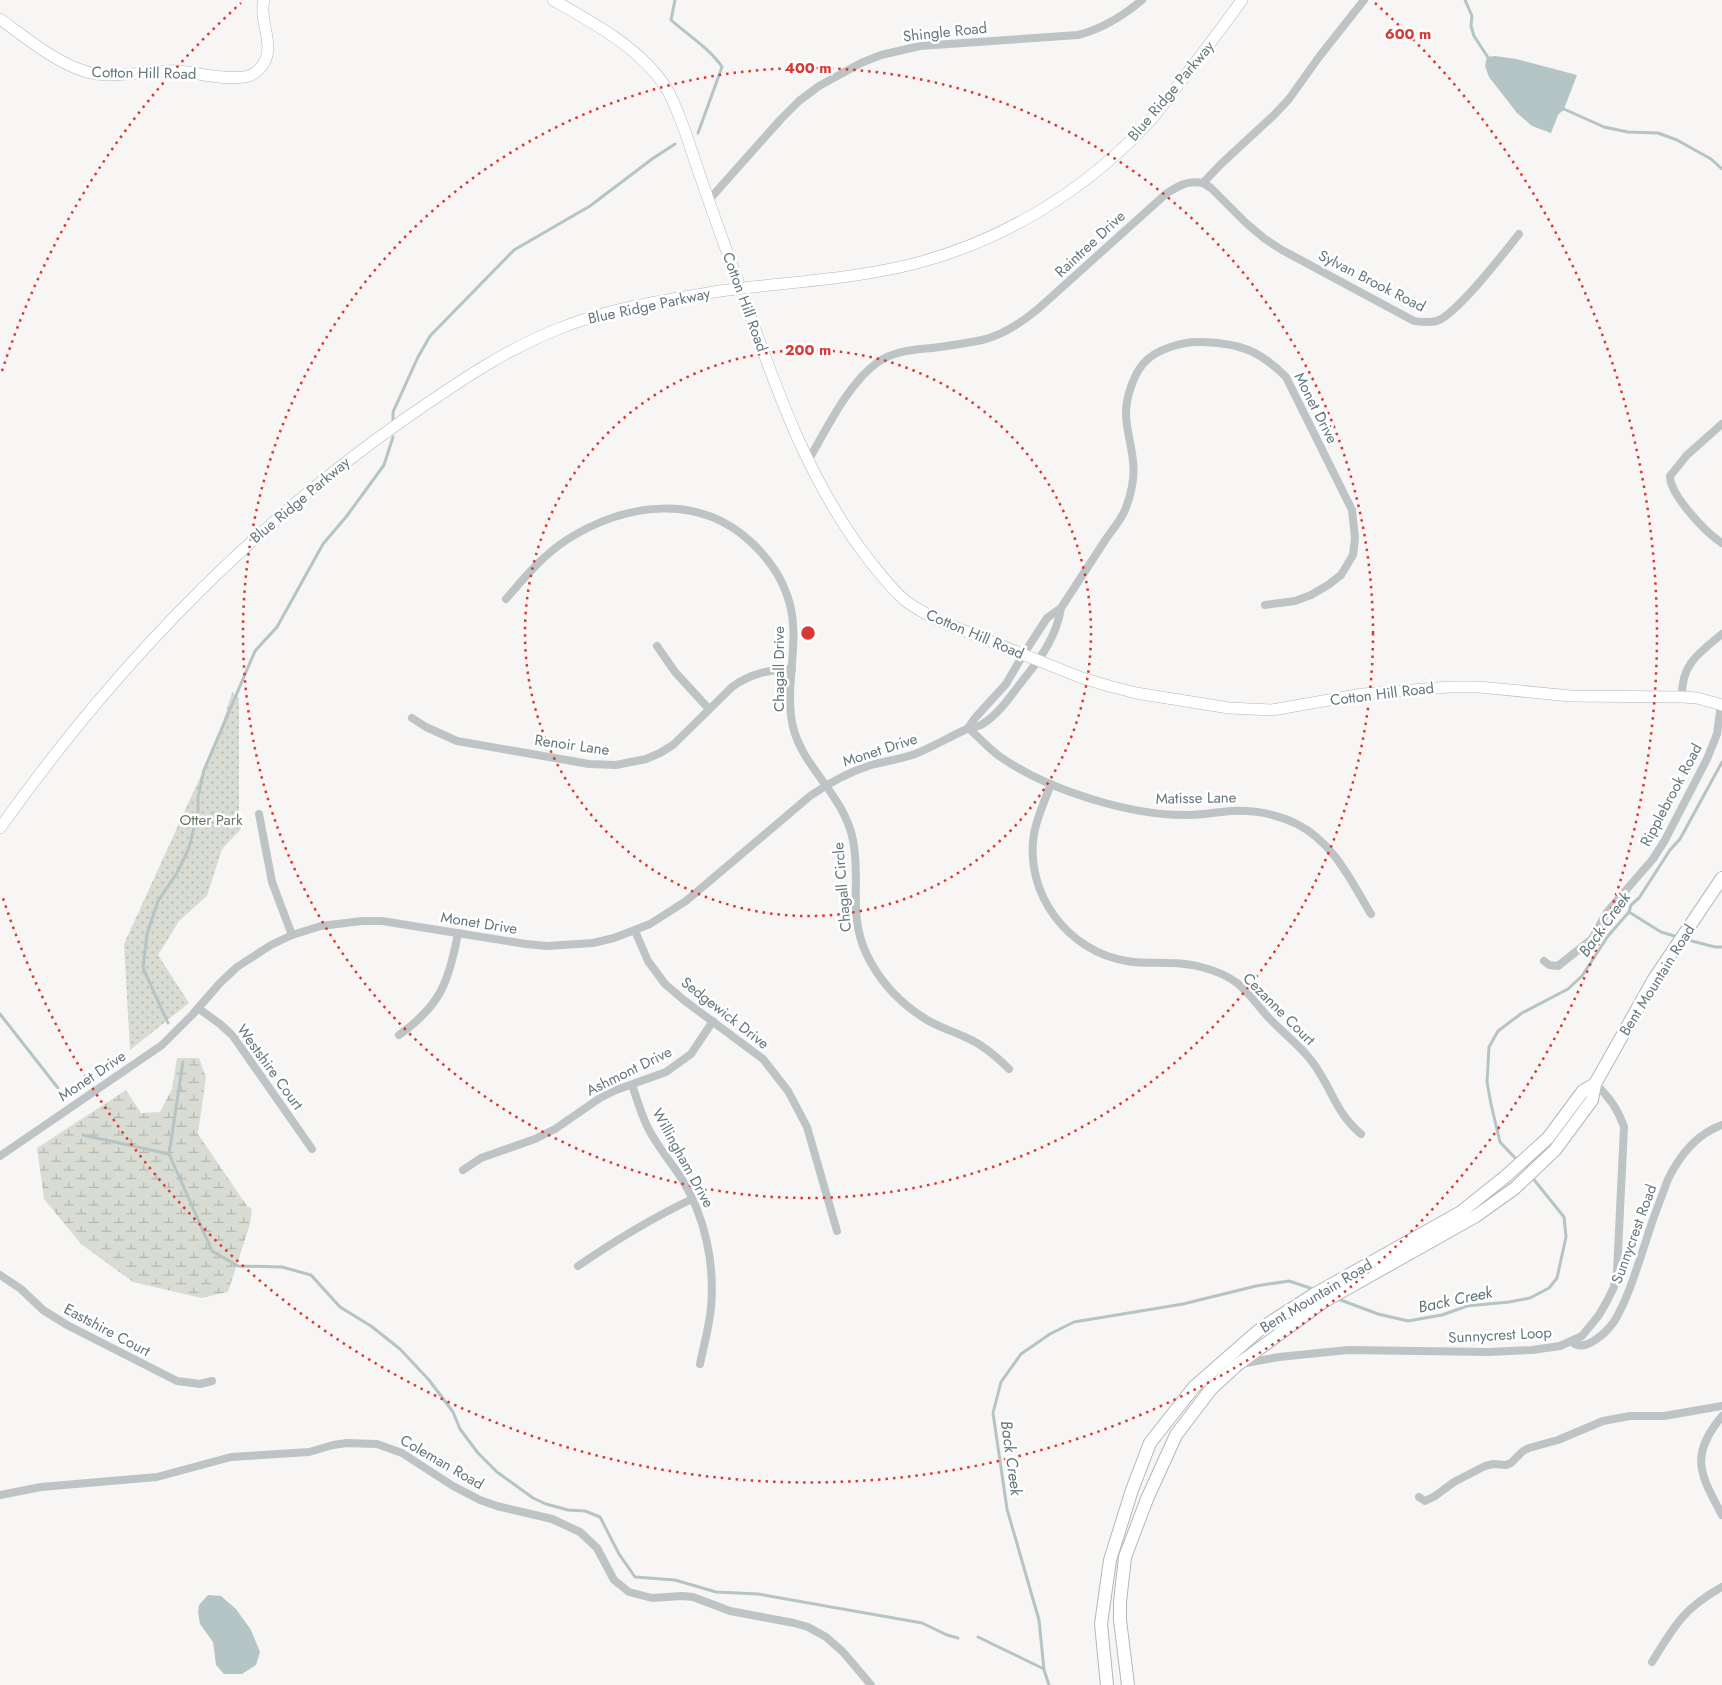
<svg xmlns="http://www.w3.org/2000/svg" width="1722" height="1685" viewBox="0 0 1722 1685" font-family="Jost,sans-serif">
	<defs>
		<pattern id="grass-dots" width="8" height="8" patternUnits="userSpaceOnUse" patternTransform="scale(1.25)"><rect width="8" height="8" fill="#d8dcd3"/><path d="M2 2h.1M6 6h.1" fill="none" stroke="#b3b7b0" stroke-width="1.8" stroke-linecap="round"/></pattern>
		<pattern id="wetland-marsh" width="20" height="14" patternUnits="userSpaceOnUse" patternTransform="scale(1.25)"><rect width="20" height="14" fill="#d8dcd3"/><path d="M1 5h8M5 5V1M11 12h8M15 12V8" fill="none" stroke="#b3b7b0"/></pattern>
	</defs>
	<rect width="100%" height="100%" fill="#f7f6f4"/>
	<!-- grass -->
	<path fill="url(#grass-dots)" d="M232,692L239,699V819L241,829L222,849L207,896L179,921L158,955L189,1003L130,1050L124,944L218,738Z"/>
	<!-- wetland -->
	<path fill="url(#wetland-marsh)" d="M177,1058H199L206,1077L198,1134L247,1206L252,1209L250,1224L228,1292L201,1298L133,1282L81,1244L44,1199L37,1148L126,1090L141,1113L160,1112L172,1089Z"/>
	<!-- water -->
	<g fill="#b5c4c5">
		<path d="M1495,56L1516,59L1577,75L1564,109L1558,115L1551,133L1532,126L1517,113L1489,77L1485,66L1487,57Z"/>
		<path d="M208,1595L221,1596L236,1609L251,1630L260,1652L256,1665L242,1674H224L216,1665L213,1642L200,1624L198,1613L199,1605Z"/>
	</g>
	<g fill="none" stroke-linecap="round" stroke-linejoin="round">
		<!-- stream -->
		<g stroke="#b5c4c5" stroke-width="3">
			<path d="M675,0L671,20C688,35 710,49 722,67L698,133"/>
			<path d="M1465,0L1472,16L1471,26L1474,36L1489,59"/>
			<path d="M1560,110L1564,109L1604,127L1628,132L1658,133L1677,140L1711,159L1722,169"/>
			<path d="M393,420V412L418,357L430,336L514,250L590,206L652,159L675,144"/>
			<path d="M1629,912L1661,932L1678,937"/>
			<path d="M1684,939L1715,947H1722"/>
			<path d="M0,1014L58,1088"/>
			<path d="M168,1023L143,968L147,934L158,901L177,873L189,848L198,811V797L204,770L255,651L277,627L323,544L346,517L384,465L393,437"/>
			<path d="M83,1135L169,1154L212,1251L238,1266L282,1267L311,1275L340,1307L371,1326L400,1349L429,1380L453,1412L460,1429L478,1453L497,1472L533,1498L546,1504L568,1510L585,1511L600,1517L619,1554L635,1577L675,1580L716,1592L758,1594L922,1623L947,1635L958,1638"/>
			<path d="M169,1154L183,1062"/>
			<path d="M1517,1160L1500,1142L1491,1104L1487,1082L1489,1047L1498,1031L1522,1013L1568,989L1582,976L1608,936L1629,912L1631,905L1639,898L1670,850L1680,839L1722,762"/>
			<path d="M1338,1299L1378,1314L1408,1321L1442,1315L1467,1306L1509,1302L1530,1298L1549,1288L1557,1278L1566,1237L1564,1217L1531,1176"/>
			<path d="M978,1637L1044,1669"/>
			<path d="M1049,1685L1044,1670L1039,1620L1007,1509L993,1413L1001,1382L1021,1354L1050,1334L1074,1322L1183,1304L1256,1286L1289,1281L1316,1290"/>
		</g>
		<defs>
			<g id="secondary">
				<path d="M553,0C592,22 642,49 666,88C675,102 680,119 686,134C704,189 724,244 744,298C776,389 809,483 869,560C881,575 892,590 907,602C917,609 928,615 940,621L1082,678L1109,686L1136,693L1229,708L1272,710L1363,694L1449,687H1479L1571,696L1682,697L1697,698L1722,705"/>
				<path d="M0,19C25,37 55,62 84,71C113,81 147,69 178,71C199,73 222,80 243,77C250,77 257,72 262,66C277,46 258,22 264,0"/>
				<path d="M752,287C807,281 863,277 917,263C1007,239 1087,189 1150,121C1160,109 1169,97 1178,85C1200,57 1221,29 1242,0"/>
				<path d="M0,828C113,669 246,530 406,418C454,385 504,350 558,329C610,308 665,300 720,291"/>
			</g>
			<g id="primary">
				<path d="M1107,1685L1101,1624L1110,1560L1132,1490L1150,1443L1194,1387L1258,1331L1274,1320L1313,1295L1461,1212L1506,1176L1548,1138L1583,1091L1595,1084"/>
				<path d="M1128,1685L1120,1620V1602L1125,1557L1147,1499L1176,1435L1211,1389L1237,1365L1323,1302L1476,1216L1515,1188L1555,1150L1592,1100L1595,1084L1654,979L1722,878"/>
			</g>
		</defs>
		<!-- secondary casing -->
		<use href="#secondary" stroke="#b0b8ba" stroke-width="12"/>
		<!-- primary casing -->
		<use href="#primary" stroke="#b2b8ba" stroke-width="14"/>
		<!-- street -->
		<g stroke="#bec3c5" stroke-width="8">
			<path d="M1203,183L1211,188L1246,223L1265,239L1282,250L1414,321C1422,322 1429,323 1437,321C1458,313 1503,254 1519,234"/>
			<path d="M708,201L781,119L799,101L819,86L861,63L881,55L920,46L1078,35C1102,29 1123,16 1142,0"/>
			<path d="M1722,424L1687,455L1670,476C1670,495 1706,533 1722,543"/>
			<path d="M808,461C826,430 849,382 878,362C897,349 918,350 940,347C954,345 968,343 982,340C1003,335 1021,323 1038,309L1167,193C1180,185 1188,180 1203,183L1221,164L1274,115L1289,99L1319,57L1364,0"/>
			<path d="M506,599C525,577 543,555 568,539C626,503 698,493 751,542C767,557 780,574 787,595C803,638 783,683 793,727C803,768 844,795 853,840C861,879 848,914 866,953C879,981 901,1004 927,1020C939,1027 952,1031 965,1037C982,1044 996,1056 1009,1069"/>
			<path d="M657,646L675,672L709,709"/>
			<path d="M1682,697C1681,664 1699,653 1722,634"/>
			<path d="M412,718L426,727L457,741L589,764L616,765L646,759L660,753L673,745L732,687C751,673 769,670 792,669"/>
			<path d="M968,728L975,718L1006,684L1023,655L1047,618L1061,608C1076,585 1091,562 1106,539C1112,530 1121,520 1125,510C1131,496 1135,477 1133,462C1132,446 1126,430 1126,413C1126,398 1133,376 1143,364C1155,349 1184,341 1202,342C1239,343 1259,350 1286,377L1352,510L1355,538L1353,555L1341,575L1328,585L1311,595L1295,601L1265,605"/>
			<path d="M968,728C980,738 990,750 1002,758C1051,791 1131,816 1189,815C1203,815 1217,812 1231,811C1253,810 1277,814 1297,824C1334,843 1351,881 1371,914"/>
			<path d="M1051,784C1045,800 1037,817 1034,834C1024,893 1068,952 1127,961C1141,964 1155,962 1169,963C1191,963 1218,969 1237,983C1249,992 1259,1008 1270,1019C1286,1036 1307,1051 1319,1072C1335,1097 1337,1113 1361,1134"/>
			<path d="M259,814L272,882L292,935"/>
			<path d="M635,931L648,961L665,984L685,1001L763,1059L788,1091L807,1127L837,1231"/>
			<path d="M1544,961L1549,965L1558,966L1592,939L1607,912L1653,859L1665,840L1707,759L1717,734L1721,705"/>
			<path d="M198,1008L220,1024L233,1036L312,1149"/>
			<path d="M399,1035C440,1006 449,982 458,933"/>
			<path d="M632,1085C637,1099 641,1114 648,1128C657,1146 671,1162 682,1179C705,1217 715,1263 711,1308C709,1327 704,1345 700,1364"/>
			<path d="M0,1156L162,1045L192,1015L220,983L237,967L271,945L292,935L321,926L362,921H382L526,944L547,946L593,943L614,938L650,924L686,901L810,796C829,783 849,772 871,765C886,761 901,759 915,754C933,747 949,737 967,729C971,727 977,727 981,725C1001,713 1013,692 1027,675C1043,655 1057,634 1061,608"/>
			<path d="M463,1170L481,1158L535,1139L555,1129L600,1098L616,1090L666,1072L691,1054L713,1021"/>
			<path d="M578,1266C616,1240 650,1219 692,1199"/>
			<path d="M0,1275L21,1289L43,1310L67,1325L177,1381L200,1384L212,1381"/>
			<path d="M1572,1342C1585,1354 1608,1331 1615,1320C1629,1296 1637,1267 1646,1241C1652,1220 1661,1199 1668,1179C1680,1155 1696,1134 1722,1125"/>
			<path d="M1241,1364L1279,1357L1348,1350L1488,1352L1532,1350L1560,1346L1582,1336L1599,1315L1607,1301L1614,1287L1617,1272L1624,1127C1618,1109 1609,1096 1595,1084"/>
			<path d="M1722,1416C1689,1456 1700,1474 1722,1515"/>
			<path d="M0,1495L41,1487L157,1477L231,1457L309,1452L333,1445L347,1443L377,1444L402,1453L453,1486L480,1500L497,1506L552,1519L580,1532L597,1548L614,1580L629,1592L652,1598L682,1596L693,1597L730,1611L794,1623L808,1627L826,1637L843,1652L871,1685"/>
			<path d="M1419,1497L1425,1501L1435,1496L1454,1482L1485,1466L1493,1464L1506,1465L1511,1463L1523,1451L1529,1448L1558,1440L1603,1421L1630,1416H1664L1722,1406"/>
			<path d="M1652,1662C1674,1626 1684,1608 1722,1587"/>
		</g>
		<!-- secondary -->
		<use href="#secondary" stroke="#fff" stroke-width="11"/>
		<!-- primary -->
		<use href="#primary" stroke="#fff" stroke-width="12"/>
		<defs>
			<path id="secondary-bridge" d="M720,291L752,287"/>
		</defs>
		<!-- secondary-bridge casing -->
		<use href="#secondary-bridge" stroke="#b0b8ba" stroke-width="12" stroke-linecap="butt"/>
		<!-- secondary-bridge -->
		<use href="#secondary-bridge" stroke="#fff" stroke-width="11"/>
	</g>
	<!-- distance rings -->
	<g fill="none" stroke="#d93932" stroke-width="2.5" stroke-dasharray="2.5 5">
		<circle cx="808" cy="633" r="283"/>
		<circle cx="808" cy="633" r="565"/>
		<path d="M2 371A848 848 0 0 1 241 3M1375 3A848 848 0 1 1 2 895"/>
	</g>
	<g text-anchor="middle" stroke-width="5" stroke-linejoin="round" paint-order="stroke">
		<!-- street labels -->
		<g font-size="15" fill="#64777d" stroke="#fff">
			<text transform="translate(945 32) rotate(-6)" y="5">Shingle Road</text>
			<text transform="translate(144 73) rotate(1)" y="5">Cotton Hill Road</text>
			<text transform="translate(1171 91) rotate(-50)" y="5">Blue Ridge Parkway</text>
			<text transform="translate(1090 244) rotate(-43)" y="5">Raintree Drive</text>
			<text transform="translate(1372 281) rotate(27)" y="5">Sylvan Brook Road</text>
			<text transform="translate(745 302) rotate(70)" y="5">Cotton Hill Road</text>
			<text transform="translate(649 306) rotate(-12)" y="5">Blue Ridge Parkway</text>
			<text transform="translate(1316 408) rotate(63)" y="5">Monet Drive</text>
			<text transform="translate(300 500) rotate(-40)" y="5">Blue Ridge Parkway</text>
			<text transform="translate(975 634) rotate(23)" y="5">Cotton Hill Road</text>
			<text transform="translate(779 669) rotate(-90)" y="5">Chagall Drive</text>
			<text transform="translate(1382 694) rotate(-7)" y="5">Cotton Hill Road</text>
			<text transform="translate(572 745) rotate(8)" y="5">Renoir Lane</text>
			<text transform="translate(880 750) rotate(-18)" y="5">Monet Drive</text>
			<text transform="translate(1671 795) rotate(-62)" y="5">Ripplebrook Road</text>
			<text transform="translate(1196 798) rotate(-1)" y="5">Matisse Lane</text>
			<text transform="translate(842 887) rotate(-95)" y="5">Chagall Circle</text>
			<text transform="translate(479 923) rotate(9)" y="5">Monet Drive</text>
			<text transform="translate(1657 980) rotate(-58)" y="5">Bent Mountain Road</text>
			<text transform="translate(1279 1009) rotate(45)" y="5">Cezanne Court</text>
			<text transform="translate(725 1013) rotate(38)" y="5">Sedgewick Drive</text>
			<text transform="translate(270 1067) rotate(54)" y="5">Westshire Court</text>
			<text transform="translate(629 1071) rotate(-26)" y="5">Ashmont Drive</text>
			<text transform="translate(92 1076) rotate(-34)" y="5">Monet Drive</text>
			<text transform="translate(683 1158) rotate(61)" y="5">Willingham Drive</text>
			<text transform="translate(1634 1234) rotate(-70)" y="5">Sunnycrest Road</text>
			<text transform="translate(1316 1296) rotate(-31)" y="5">Bent Mountain Road</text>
			<text transform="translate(107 1330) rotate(28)" y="5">Eastshire Court</text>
			<text transform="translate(1500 1335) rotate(-3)" y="5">Sunnycrest Loop</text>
			<text transform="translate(442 1462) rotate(30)" y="5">Coleman Road</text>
		</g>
		<!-- park labels -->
		<g font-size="15" fill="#697662" stroke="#fff">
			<text x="211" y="825">Otter Park</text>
		</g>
		<!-- water labels -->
		<g font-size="16" font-style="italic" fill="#5e7678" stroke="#fff">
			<text transform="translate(1604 924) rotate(-54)" y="6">Back Creek</text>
			<text transform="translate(1455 1299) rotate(-12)" y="6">Back Creek</text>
			<text transform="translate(1012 1458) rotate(82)" y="6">Back Creek</text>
		</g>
	</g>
	<circle cx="808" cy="633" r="8" fill="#d93932" stroke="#fff" stroke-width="2.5"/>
	<g font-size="15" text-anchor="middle" font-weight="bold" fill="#d93932" stroke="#fff" stroke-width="5" stroke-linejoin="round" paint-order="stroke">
		<text x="1408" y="39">600 m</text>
		<text x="808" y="73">400 m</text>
		<text x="808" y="355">200 m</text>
	</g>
</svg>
